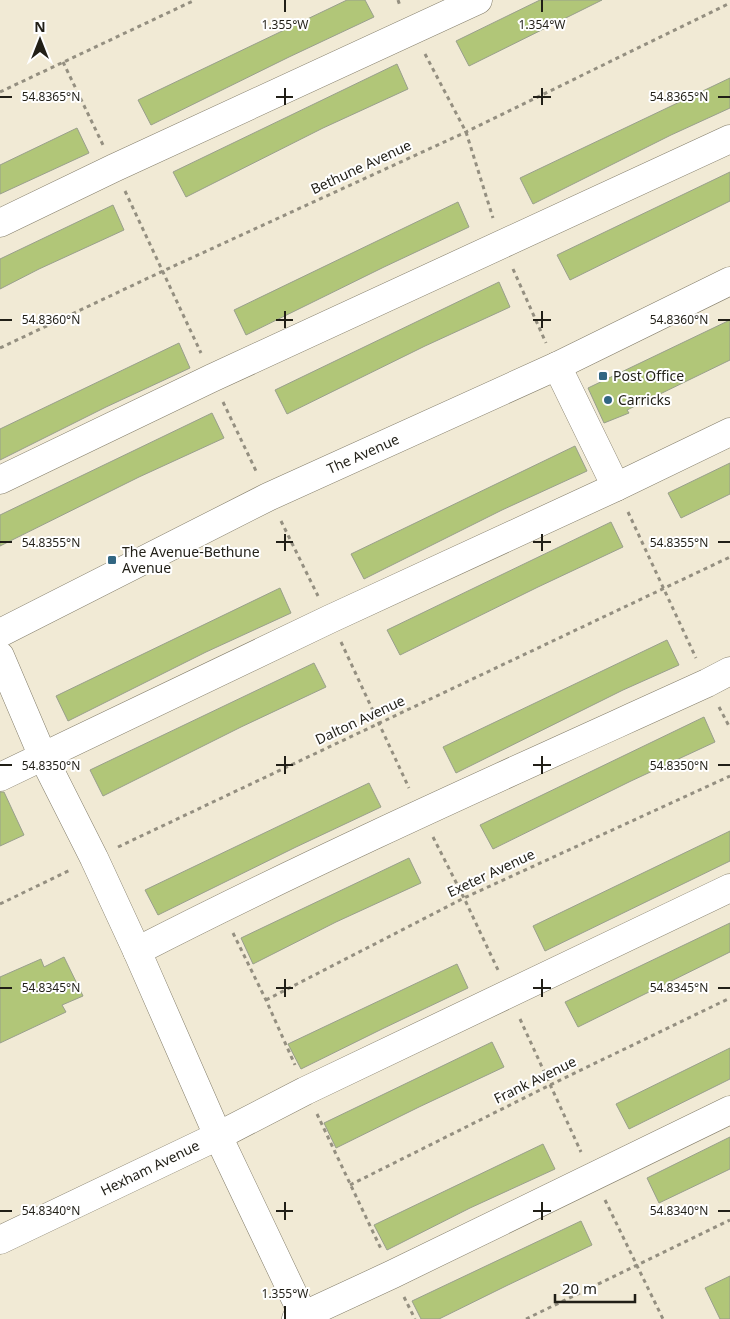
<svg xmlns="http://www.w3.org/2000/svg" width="730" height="1319" viewBox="0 0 730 1319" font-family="'Noto Sans',sans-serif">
	<rect width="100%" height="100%" fill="#f1ead5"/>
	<!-- building -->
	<g fill="#b1c678" stroke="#999f8c">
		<path d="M347,0H365L374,17L289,57L151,125L138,100Z"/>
		<path d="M540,0H602L469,66L456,41Z"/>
		<path d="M397,64L408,89L323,128L186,197L173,172Z"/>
		<path d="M730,78V108L671,135L533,204L520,178Z"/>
		<path d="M77,128L89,153L0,194V165Z"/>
		<path d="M730,172V201L570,280L557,255Z"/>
		<path d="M458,202L469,227L384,267L246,335L234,310Z"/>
		<path d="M113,205L124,230L39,269L0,289V259Z"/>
		<path d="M499,282L510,307L425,346L287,414L275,390Z"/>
		<path d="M730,320V360L627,410L629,413L604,423L588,388Z"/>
		<path d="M179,343L190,368L106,407L0,460V429Z"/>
		<path d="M212,413L224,438L139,477L0,546V515Z"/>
		<path d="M575,446L587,471L502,510L364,579L351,554Z"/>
		<path d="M730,463V494L681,518L668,493Z"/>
		<path d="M611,522L623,547L538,587L400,655L387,630Z"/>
		<path d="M280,588L291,613L206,652L68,721L56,696Z"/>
		<path d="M667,640L679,665L623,690L456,773L443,747Z"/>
		<path d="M314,663L326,687L241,727L103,796L90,770Z"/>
		<path d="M704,717L715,742L631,781L493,849L480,825Z"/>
		<path d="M369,783L381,807L296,847L158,915L145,890Z"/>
		<path d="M0,792H4L24,835L0,846Z"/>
		<path d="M730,831V861L545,951L533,926Z"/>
		<path d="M409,858L421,883L336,922L253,964L241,938Z"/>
		<path d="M730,923V952L578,1027L565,1002Z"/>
		<path d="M64,957L83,996L62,1005L66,1012L0,1043V977L41,959L44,967Z"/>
		<path d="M457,964L468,988L384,1028L301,1069L288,1044Z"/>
		<path d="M492,1042L504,1067L419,1107L336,1148L324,1123Z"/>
		<path d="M730,1048V1079L629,1129L616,1104Z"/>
		<path d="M730,1137V1169L659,1203L647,1178Z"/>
		<path d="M543,1144L555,1169L470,1208L387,1250L374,1225Z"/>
		<path d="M581,1221L592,1245L508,1285L439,1319H421L412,1301Z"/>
		<path d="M730,1276V1319H720L705,1288Z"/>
	</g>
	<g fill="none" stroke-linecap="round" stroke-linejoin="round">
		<defs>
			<g id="minor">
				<path d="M0,223L114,168L478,0"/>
				<path d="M557,366L616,487"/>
				<path d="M0,480L212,378L730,139"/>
				<path d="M0,656L43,757L94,858L137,951L218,1136L305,1319"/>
				<path d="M0,777L330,619L616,487L730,432"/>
				<path d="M137,951C324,855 516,770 707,683L730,671"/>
				<path d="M0,1240L218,1136L305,1091L730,888"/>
				<path d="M296,1319L393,1274L730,1110"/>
			</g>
			<path id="tertiary" d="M0,633L268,497L557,366L730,281"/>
		</defs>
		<!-- minor casing -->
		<use href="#minor" stroke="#827c69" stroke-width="29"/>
		<!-- tertiary casing -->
		<use href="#tertiary" stroke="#827c69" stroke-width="29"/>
		<!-- path -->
		<g stroke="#948f80" stroke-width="3" stroke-dasharray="4 4" stroke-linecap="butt">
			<path d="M398,0L400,6"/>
			<path d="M425,54L466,132L493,218"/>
			<path d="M63,62L103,145"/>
			<path d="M0,92L195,0"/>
			<path d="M125,191L201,353"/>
			<path d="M513,269L546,343"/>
			<path d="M0,348L163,271L466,132L730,3"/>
			<path d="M223,402L257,473"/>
			<path d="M628,512L696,658"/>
			<path d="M281,521L318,596"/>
			<path d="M341,642L409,788"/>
			<path d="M719,707L730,728"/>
			<path d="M433,837L464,898L498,970"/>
			<path d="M118,847L730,557"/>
			<path d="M0,904L70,870"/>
			<path d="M233,933L266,1000L295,1065"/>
			<path d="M266,1000L464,898L730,776"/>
			<path d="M520,1019L581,1152"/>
			<path d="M317,1114L382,1251"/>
			<path d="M350,1185L550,1085L730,998"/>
			<path d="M605,1200L663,1319"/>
			<path d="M404,1297L415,1319"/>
			<path d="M526,1319L730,1220"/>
		</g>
		<!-- minor -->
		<use href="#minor" stroke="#fff" stroke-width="28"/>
		<!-- tertiary -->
		<use href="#tertiary" stroke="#fff" stroke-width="28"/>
	</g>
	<!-- ticks -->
	<path fill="none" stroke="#211f17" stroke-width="2" d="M285,0V12M542,0V12M285,88V105M542,88V105M0,97H12M276,97H293M533,97H551M718,97H730M285,311V328M542,311V328M0,320H12M276,320H293M533,320H551M718,320H730M285,534V551M542,534V551M0,542H12M276,542H293M533,542H551M718,542H730M285,756V774M542,756V774M0,765H12M276,765H293M533,765H551M718,765H730M285,979V997M542,979V997M0,988H12M276,988H293M533,988H551M718,988H730M285,1202V1220M542,1202V1220M0,1211H12M276,1211H293M533,1211H551M718,1211H730M285,1306V1319"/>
	<!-- markers -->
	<g fill="#316682" stroke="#fff" stroke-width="2">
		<rect x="598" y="371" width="10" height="10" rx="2.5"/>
		<circle cx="608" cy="400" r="5"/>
		<rect x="107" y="555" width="10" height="10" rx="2.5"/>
	</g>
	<g text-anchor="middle" stroke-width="4" stroke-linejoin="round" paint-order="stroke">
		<!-- street labels -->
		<g font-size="14" fill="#211f17" stroke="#fff">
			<text transform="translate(361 167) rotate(-25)" y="5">Bethune Avenue</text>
			<text transform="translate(363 454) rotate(-24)" y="5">The Avenue</text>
			<text transform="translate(360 720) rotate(-25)" y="5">Dalton Avenue</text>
			<text transform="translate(491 873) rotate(-25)" y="5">Exeter Avenue</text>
			<text transform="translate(535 1080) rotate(-26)" y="5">Frank Avenue</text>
			<text transform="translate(150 1168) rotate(-26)" y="5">Hexham Avenue</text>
		</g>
		<!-- poi labels -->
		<g font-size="14" fill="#211f17" stroke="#fff" text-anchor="start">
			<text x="613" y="381">Post Office</text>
			<text x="618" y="405">Carricks</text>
			<text x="122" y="557">The Avenue-Bethune<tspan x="122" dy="16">Avenue</tspan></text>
		</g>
	</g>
	<g font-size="12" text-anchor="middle" fill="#211f17" stroke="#fff" stroke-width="4" stroke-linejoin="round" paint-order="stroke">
		<text x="285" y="29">1.355°W</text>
		<text x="542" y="29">1.354°W</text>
		<text x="51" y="101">54.8365°N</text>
		<text x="679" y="101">54.8365°N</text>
		<text x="51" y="324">54.8360°N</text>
		<text x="679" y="324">54.8360°N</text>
		<text x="51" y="547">54.8355°N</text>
		<text x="679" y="547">54.8355°N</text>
		<text x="51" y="770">54.8350°N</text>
		<text x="679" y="770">54.8350°N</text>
		<text x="51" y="992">54.8345°N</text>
		<text x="679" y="992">54.8345°N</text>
		<text x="51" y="1215">54.8340°N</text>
		<text x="679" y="1215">54.8340°N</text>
		<text x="285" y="1298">1.355°W</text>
	</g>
	<!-- north arrow -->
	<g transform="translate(40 40)" stroke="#ffffff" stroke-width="4" paint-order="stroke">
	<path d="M0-4L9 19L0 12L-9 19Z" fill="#211f17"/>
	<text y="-8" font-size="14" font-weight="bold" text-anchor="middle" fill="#211f17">N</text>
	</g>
	<!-- scale -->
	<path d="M555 1294v8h80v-8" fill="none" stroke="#211f17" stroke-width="2.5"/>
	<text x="562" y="1294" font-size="15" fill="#211f17" stroke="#ffffff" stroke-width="4" paint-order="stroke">20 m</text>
</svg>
